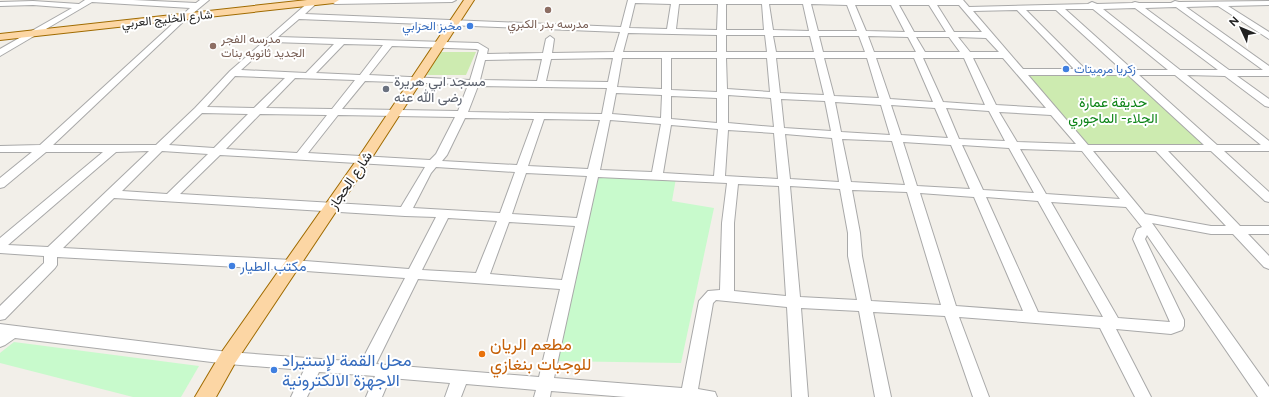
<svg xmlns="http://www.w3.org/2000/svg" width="1269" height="397" viewBox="0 0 1269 397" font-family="Figtree,Vazirmatn,sans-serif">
	<rect width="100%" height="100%" fill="#f2efe9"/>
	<!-- grass -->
	<g fill="#cdebb0">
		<path d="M439,52H476L466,75H427Z"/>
		<path d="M1021,72H1131L1215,147H1086Z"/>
	</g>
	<!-- park -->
	<g fill="#c8facc">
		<path d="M599,171L676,178L672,201L714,208L681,363L553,361Z"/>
		<path d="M14,342L199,366L181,397H133L0,363V353Z"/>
	</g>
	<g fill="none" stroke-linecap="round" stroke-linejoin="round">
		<defs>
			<g id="minor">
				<path d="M85,0H133L196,3L200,0H209L186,19L53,145H156L195,108L230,71L311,0H320L305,14L621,27L628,0H963L969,7L1088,4L1092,2L1097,4L1132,3L1135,2L1139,3H1171L1175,1L1179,2L1269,1V5L1228,6L1269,32V39L1218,6L1186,7L1269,66V76H1237L1269,99V107L1265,106L1225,76L1187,75L1269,141V151H1224L1269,192V202L1265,201L1211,151H1168L1240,226H1269V234H1248L1269,256V269L1264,267L1233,234H1211L1152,223L1269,387V397H1258L1147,235L1145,239L1184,320V326L1182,330L1171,334L1116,329L1151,397H1135L1100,328L959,317L989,397H973L945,316L873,312L891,397H875L859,311L801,308L808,397H792L787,307L716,300L713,303L698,389L715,392L717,397H626L551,391L550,397H534L536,390L466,384L461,397H445L450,383L390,378L382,397H366L375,376L319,372L307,397H291L304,370L228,364L15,338L5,345L0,347V324L228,352L361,362L405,278L292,270L57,257V265L55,268L5,319L0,320V306L44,263V256L0,253V238L103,152H46L4,187L0,188V178L32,152H0V146L40,145L190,8L92,2L0,56V49L72,8L33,5L0,6V2L33,1L79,4ZM635,3L671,4L667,29L629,28ZM679,4H718L717,30L676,29ZM726,4H762L764,30H726ZM769,4H803L809,31L773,30ZM811,4L847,5L857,31H818ZM855,5H891L905,32L866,31ZM899,5H929L946,32H914ZM937,5H959L982,32H954ZM1176,7L1263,70H1229L1145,8ZM1135,8L1218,70H1180L1103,9ZM1065,9H1093L1168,70H1133ZM1017,10L1074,69H1023L973,11ZM1026,10H1056L1122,70L1085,69ZM299,19L620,32L614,52L552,53L554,39L550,36L546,39L543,53L487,54L488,49L478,43L278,37ZM628,33L717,35V52H623ZM726,35H765L767,52H726ZM773,36H810L814,52H776ZM819,36H859L865,52H823ZM868,36L908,37L916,52H874ZM916,37H949L960,52H925ZM958,37L986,38L999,52H970ZM272,42L334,44L306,73L241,70ZM344,44L383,45L360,75L316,73ZM392,46L476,49L479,50L470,80L369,75ZM613,58L608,82L546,81L551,59ZM622,58H662V89L617,87ZM671,58H717V92L671,90ZM726,58H767L770,92L727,89ZM776,58H815L824,95L780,93ZM824,58H867L879,98L834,96ZM876,58H914L933,102L890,99ZM923,58H964L985,105L943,102ZM973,58H1003L1046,108L996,105ZM542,59L537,81L480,80L485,60ZM1028,75H1128L1204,145H1088ZM1139,75H1175L1261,145H1217ZM235,76L285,78L254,108L207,107ZM295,78L355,80L332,109L266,108ZM365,81L458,84L468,85L458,111L342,109ZM478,86L607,88L602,114L468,112ZM616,93L662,95L661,118L612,114ZM728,95L771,98L774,127L728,123ZM671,96L717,98V123L671,119ZM781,99L825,101L831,131L784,128ZM835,102L881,105L890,135L841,132ZM891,105L935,108L948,138L901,135ZM946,108L989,111L1005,141L959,139ZM999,112L1051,115L1076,144L1017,142ZM202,113L248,114L214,148L169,145ZM260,114L327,115L297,153L226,149ZM338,115L455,117L436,154L430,160L308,153ZM465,118L534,119L517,165L442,161L447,155ZM544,119L600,120L588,169L528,166ZM610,120L661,124L652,172L600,170ZM671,125L718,129L714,176L663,173ZM728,130L774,133L778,179L725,176ZM785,134L832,138L839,182L790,179ZM842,139L892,141L905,185L851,182ZM903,142L951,145L970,189L917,186ZM962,145L1009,148L1034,193L983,190ZM1020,149L1082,151L1120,199L1046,194ZM149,151L48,247L8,245L116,152ZM162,151L208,154L167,194L122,191ZM1093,151H1156L1226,226H1211L1145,214ZM220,155L425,167L401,207L180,194ZM436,167L515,172L500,213L413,208L431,173ZM526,173L587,176L577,218L512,214ZM598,177L727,183L722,223L720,290L708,291L699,301L682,388L554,378ZM738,184L779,186L786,296L734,291V223ZM790,186L840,189L848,233V256L857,300L800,297ZM852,190L907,192L941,305L871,301L862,256L860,233ZM920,193L974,197L1023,311L956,306ZM986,197L1038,201L1103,317L1038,312ZM114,198L405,216L436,217L409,269L292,260L63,248ZM1051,202L1126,207L1142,227L1137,229L1133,239L1170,322L1118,318ZM448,218L497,221L476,273L422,270ZM509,222L575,226L562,280L490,274ZM418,279L560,289L539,377L376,364Z"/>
				<path d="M334,0H456L452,2L335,4L331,2Z"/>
			</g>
			<g id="major">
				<path d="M307,0H339L334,3L0,40V34Z"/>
				<path d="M464,0H474L371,159L235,363L216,397H195L221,353L358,158Z"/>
			</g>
		</defs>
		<!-- minor casing -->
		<use href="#minor" stroke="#a9a9a9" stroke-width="2"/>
		<!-- major casing -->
		<use href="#major" stroke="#a06b00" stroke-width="2"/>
		<!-- minor -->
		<use href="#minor" fill="#fff" fill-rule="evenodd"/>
		<!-- major -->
		<use href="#major" fill="#fcd6a4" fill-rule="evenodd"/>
	</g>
	<!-- markers -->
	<g fill="#8d6e63" stroke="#fff" stroke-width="1.5">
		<circle cx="548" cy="10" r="4"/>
		<circle cx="213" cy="46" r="4"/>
	</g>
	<g fill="#3f7fe0" stroke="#fff" stroke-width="1.5">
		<circle cx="470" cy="26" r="4"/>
		<circle cx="1066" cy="69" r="4"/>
		<circle cx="232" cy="266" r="4"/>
		<circle cx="274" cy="370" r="4"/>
	</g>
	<circle fill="#6b7280" stroke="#fff" stroke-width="1.5" cx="386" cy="89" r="4"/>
	<circle fill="#e8710a" stroke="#fff" stroke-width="1.5" cx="482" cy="354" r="4"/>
	<g text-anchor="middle" stroke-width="4" stroke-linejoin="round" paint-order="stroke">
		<!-- far-street labels -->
		<g font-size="12" fill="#222" stroke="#fff">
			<text transform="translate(167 19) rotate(-6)" y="4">شارع الخليج العربي</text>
		</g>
		<!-- far-education labels -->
		<g font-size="12" fill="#785e54" stroke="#fff">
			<text x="548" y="28">مدرسه بدر الكبري</text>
			<text x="221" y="43" text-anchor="start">مدرسه الفجر<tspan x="221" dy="14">الجديد ثانويه بنات</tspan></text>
		</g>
		<!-- far-shop labels -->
		<g font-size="12" fill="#366cbe" stroke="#fff" text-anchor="end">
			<text x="462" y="30">مخبز الحرابي</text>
			<text x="1074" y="73" text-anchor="start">زكريا مرميتات</text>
		</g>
		<!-- worship labels -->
		<g font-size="14" fill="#5b616d" stroke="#fff" text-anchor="start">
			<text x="394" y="86">مسجد ابي هريرة<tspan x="394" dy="16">رضى الله عنه</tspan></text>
		</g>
		<!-- park labels -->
		<g font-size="14" fill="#0c8416" stroke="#fff">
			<text x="1113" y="107">حديقة عمارة<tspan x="1113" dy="16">الجلاء- الماجوري</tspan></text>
		</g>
		<!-- street labels -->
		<g font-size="14" fill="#222" stroke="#fff">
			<text transform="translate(350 180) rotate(-56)" y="5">شارع الحجاز</text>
		</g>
		<!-- shop labels -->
		<g font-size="14" fill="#366cbe" stroke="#fff" text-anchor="start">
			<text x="240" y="271">مكتب الطيار</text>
		</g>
		<!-- near-food labels -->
		<g font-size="17" fill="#c56008" stroke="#fff" text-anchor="start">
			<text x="490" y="350">مطعم الريان<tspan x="490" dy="20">للوجبات بنغازي</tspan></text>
		</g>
		<!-- near-shop labels -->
		<g font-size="17" fill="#366cbe" stroke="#fff" text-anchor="start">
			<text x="282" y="366">محل القمة لإستيراد<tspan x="282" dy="20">الاجهزة الالكترونية</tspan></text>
		</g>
	</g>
	<!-- north arrow -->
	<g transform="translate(1241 28) rotate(314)" stroke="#ffffff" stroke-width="3" paint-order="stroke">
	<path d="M0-3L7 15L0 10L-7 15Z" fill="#222222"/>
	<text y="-6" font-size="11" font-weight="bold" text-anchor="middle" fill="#222222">N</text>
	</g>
</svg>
